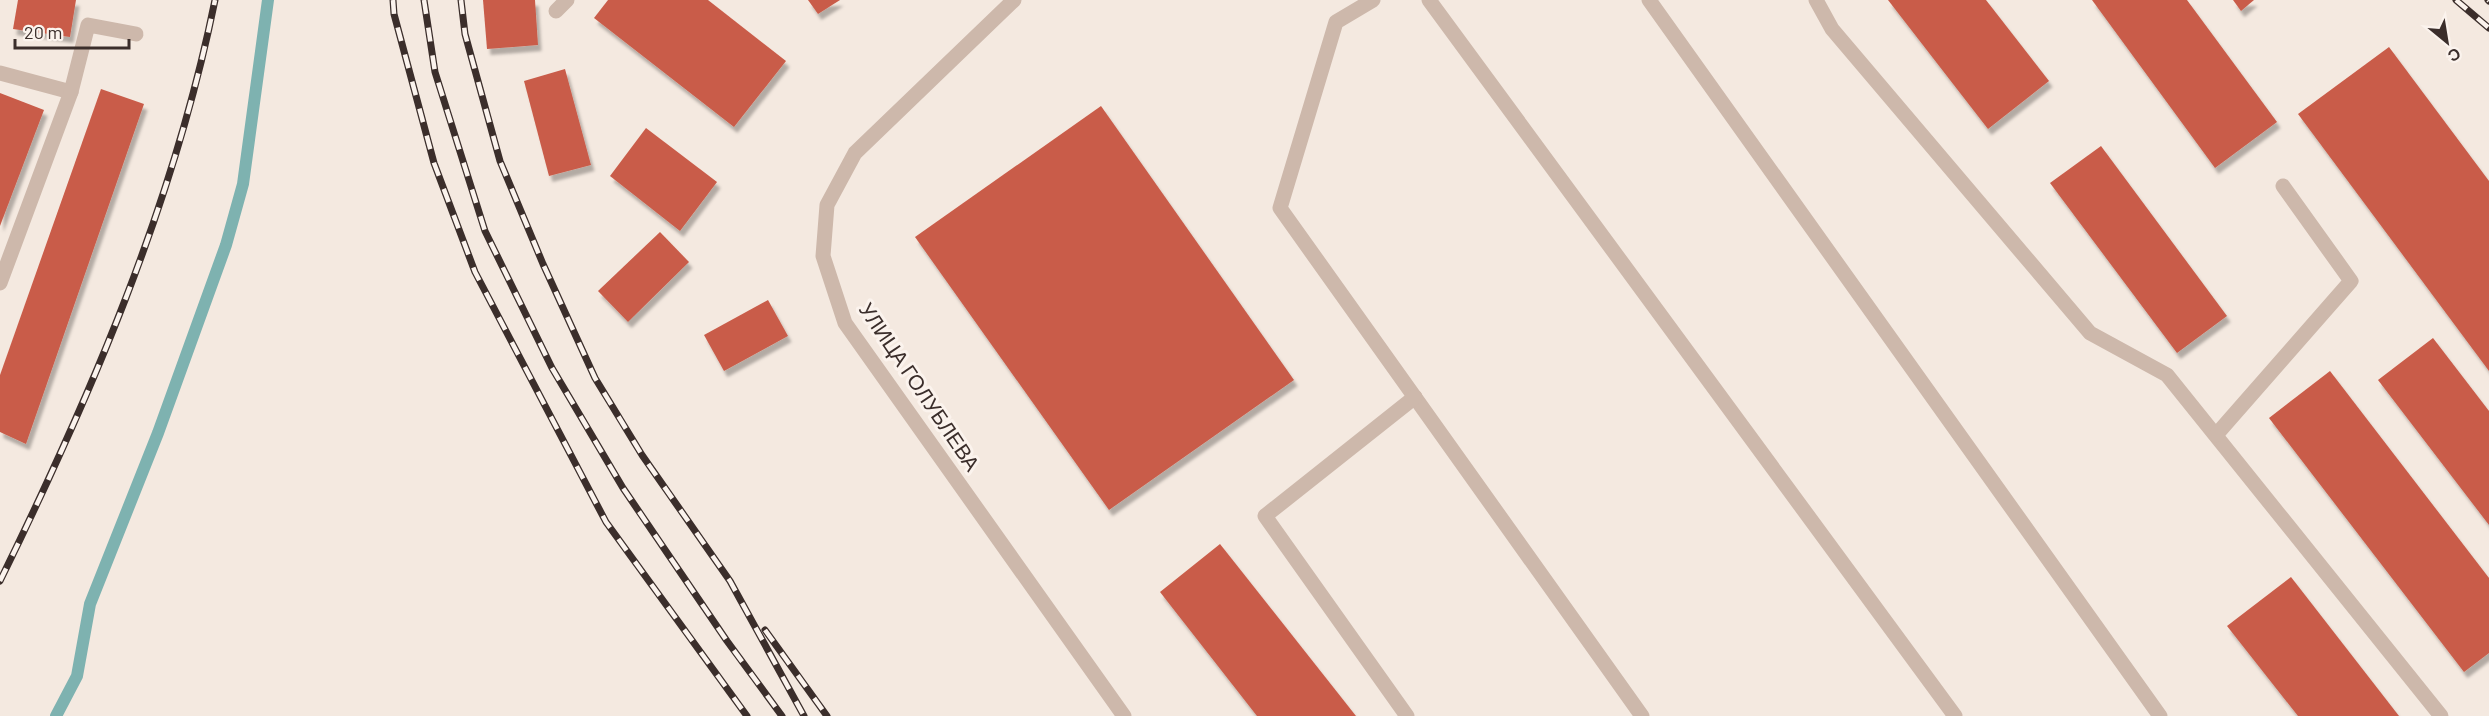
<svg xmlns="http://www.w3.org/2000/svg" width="2489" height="716" viewBox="0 0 2489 716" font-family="Barlow,sans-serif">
	<defs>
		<filter id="shadow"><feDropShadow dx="3.5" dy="6" stdDeviation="1.5" flood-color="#0004"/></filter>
	</defs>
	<rect width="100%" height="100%" fill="#f4e9e0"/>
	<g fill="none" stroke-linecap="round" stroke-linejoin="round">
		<!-- stream -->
		<path stroke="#7eb2b0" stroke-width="12" d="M56,716L77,676L90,604L158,433L226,245L243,184L268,0"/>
	</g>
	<!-- building -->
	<g fill="#c95c49" filter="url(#shadow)">
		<path d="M18,0H76L70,37L13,29Z"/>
		<path d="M483,0H535L538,45L487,49Z"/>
		<path d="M608,0H708L786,61L734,127L594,18Z"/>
		<path d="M808,0H840L818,14Z"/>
		<path d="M1888,0H1986L2049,81L1988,129Z"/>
		<path d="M2092,0H2187L2277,122L2215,168Z"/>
		<path d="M2233,0H2254L2241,11Z"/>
		<path d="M2389,47L2489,181V371L2298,114Z"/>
		<path d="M565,69L591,165L549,176L524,81Z"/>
		<path d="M101,89L144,104L26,444L0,432V375Z"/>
		<path d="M0,93L44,110L0,226Z"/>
		<path d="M1101,106L1294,380L1109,510L915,237Z"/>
		<path d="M646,128L717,182L680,231L610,176Z"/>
		<path d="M2101,146L2227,316L2177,353L2050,183Z"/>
		<path d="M660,232L689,262L628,322L598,291Z"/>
		<path d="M768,300L788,336L724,371L704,335Z"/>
		<path d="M2433,338L2489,411V525L2378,380Z"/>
		<path d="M2330,371L2489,578V653L2464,672L2269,418Z"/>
		<path d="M1220,544L1356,716H1257L1160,592Z"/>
		<path d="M2291,577L2399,716H2298L2227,626Z"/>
	</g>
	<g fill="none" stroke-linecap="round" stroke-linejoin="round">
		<!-- lane -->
		<g stroke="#cdb8ab" stroke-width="15">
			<path d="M1373,0L1336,22L1280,208L1642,716"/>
			<path d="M1429,0L1955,716"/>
			<path d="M1649,0L2160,716"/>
			<path d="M1816,0L1832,29L2090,333L2167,375L2441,716"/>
			<path d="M556,11L567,0"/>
			<path d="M0,73L71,92L0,283"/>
			<path d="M71,92L88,25L136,34"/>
			<path d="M2216,435L2351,281L2283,186"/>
			<path d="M1407,716L1265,516L1415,397"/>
		</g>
		<!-- street -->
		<path stroke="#cdb8ab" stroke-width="15" d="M1014,0L855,153L827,205L823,256L845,323L1124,716"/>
		<defs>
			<g id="rail">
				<path d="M393,0L394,14L434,163L475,272L606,522L747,716"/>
				<path d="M424,0L435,72L485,231L552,368L623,488L727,641L782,716"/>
				<path d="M461,0L465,34L500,161L543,264L595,378L642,455L730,581L804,716"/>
				<path d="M2456,0L2489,28"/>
				<path d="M2488,0L2489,1"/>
				<path d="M0,581C91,395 174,203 215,0"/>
				<path d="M765,630L827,716"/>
			</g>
		</defs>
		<!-- rail casing -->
		<use href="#rail" stroke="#3b2e2b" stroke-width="7"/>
		<!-- rail -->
		<use href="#rail" stroke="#fbf3ed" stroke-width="4.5" stroke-dasharray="14" stroke-linecap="butt"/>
	</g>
	<g text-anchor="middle" stroke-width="6" stroke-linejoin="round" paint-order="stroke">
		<!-- street labels -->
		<g font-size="21" fill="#3b2e2b" stroke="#fbf3ed">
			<text transform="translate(919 387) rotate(56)" y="7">УЛИЦА ГОЛУБЛЕВА</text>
		</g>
	</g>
	<!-- north arrow -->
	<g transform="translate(2447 42) rotate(150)" stroke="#fbf3ed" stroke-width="4.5" paint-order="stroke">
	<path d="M0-4.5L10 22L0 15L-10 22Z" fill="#3b2e2b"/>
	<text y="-9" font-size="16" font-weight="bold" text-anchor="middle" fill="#3b2e2b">С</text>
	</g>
	<!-- scale -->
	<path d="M15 39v9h114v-9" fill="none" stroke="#3b2e2b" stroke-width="3"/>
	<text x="24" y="39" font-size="18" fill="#3b2e2b" stroke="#fbf3ed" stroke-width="4.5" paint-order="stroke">20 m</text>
</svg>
